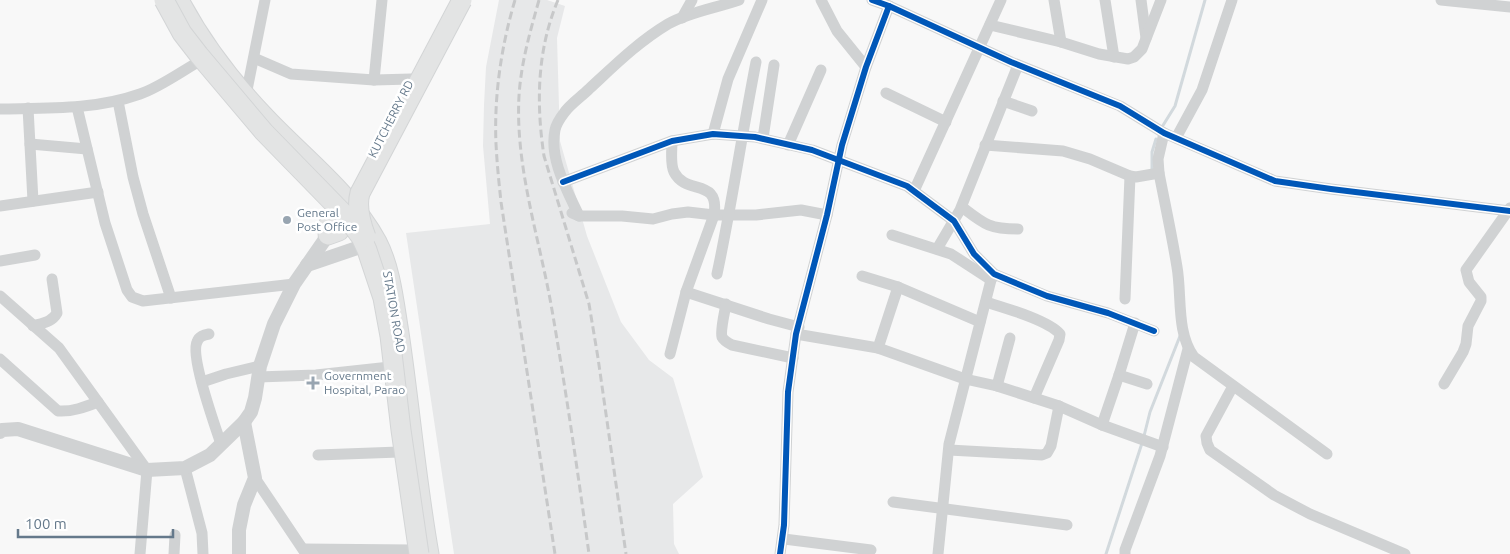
<svg xmlns="http://www.w3.org/2000/svg" width="1510" height="554" viewBox="0 0 1510 554" font-family="Ubuntu,sans-serif">
	<rect width="100%" height="100%" fill="#f8f8f8"/>
	<!-- built -->
	<path fill="#e7e8e9" d="M499,0H547L565,6L557,38L560,141L587,236L621,322L649,360L673,378L703,477L673,504L674,544L679,554H454L406,233L490,224L483,146L484,105L486,67Z"/>
	<g fill="none" stroke-linecap="round" stroke-linejoin="round">
		<!-- stream -->
		<g stroke="#d2d9dd" stroke-width="3">
			<path d="M1162,127L1175,106L1205,0"/>
			<path d="M1152,169V152L1156,139"/>
			<path d="M1106,554L1143,440L1150,412L1180,336"/>
		</g>
		<defs>
			<g id="trunk">
				<path d="M179,0C201,42 231,81 263,115C301,156 350,192 377,242C391,269 394,303 399,333C410,407 416,481 429,554"/>
				<path d="M348,198L329,224L328,235L339,231L356,207"/>
			</g>
		</defs>
		<!-- trunk casing -->
		<use href="#trunk" stroke="#d3d5d6" stroke-width="21"/>
		<!-- minor -->
		<g stroke="#d0d2d3" stroke-width="11">
			<path d="M821,0L837,31L866,67"/>
			<path d="M872,0L889,6L1011,62L1120,106L1164,133L1275,181L1331,189L1510,211"/>
			<path d="M1054,0L1061,42"/>
			<path d="M1105,0L1114,57"/>
			<path d="M1141,0L1146,38"/>
			<path d="M1441,0L1510,7"/>
			<path d="M682,18L692,0"/>
			<path d="M990,25L1061,42L1099,54L1128,59L1134,57L1142,49L1161,0"/>
			<path d="M254,58L291,74L374,80L411,79"/>
			<path d="M374,80L382,0"/>
			<path d="M886,93L946,122"/>
			<path d="M246,95L265,0"/>
			<path d="M118,101L133,177L143,214L171,298"/>
			<path d="M1003,101L1032,111"/>
			<path d="M77,107L105,223L127,290L132,297L143,301L294,284"/>
			<path d="M28,108L33,201"/>
			<path d="M0,109C47,108 95,110 140,94C161,87 186,68 207,57"/>
			<path d="M1164,133L1158,159L1159,173C1165,204 1172,236 1177,267C1182,295 1176,333 1194,357L1327,454"/>
			<path d="M713,134L728,79L762,0"/>
			<path d="M763,138L774,65"/>
			<path d="M1176,138L1202,90L1232,0"/>
			<path d="M30,144L87,149"/>
			<path d="M788,145L821,70"/>
			<path d="M985,145L1063,151L1090,159L1130,176L1136,177L1159,173"/>
			<path d="M563,182L672,141L713,134L755,137L812,150L907,186L954,221L974,254L994,274L1047,296L1108,313L1154,331"/>
			<path d="M914,191L1001,0"/>
			<path d="M0,206L98,192"/>
			<path d="M962,207C984,224 989,229 1018,229"/>
			<path d="M572,213L579,216H622L653,219L672,214L688,212L714,215H756L801,210L827,215"/>
			<path d="M579,216C567,190 549,159 555,130C556,125 561,117 564,113C570,104 581,97 589,89C614,66 638,42 668,24C689,12 716,8 739,0"/>
			<path d="M892,235L951,254L991,280L994,274"/>
			<path d="M937,249L960,210L1018,65"/>
			<path d="M0,261L35,255"/>
			<path d="M717,274C732,204 742,133 756,62"/>
			<path d="M862,276L898,287"/>
			<path d="M686,292L769,319L799,327"/>
			<path d="M0,296L59,348L147,470L140,554"/>
			<path d="M1125,299L1130,176"/>
			<path d="M986,302C1005,308 1048,320 1060,334L1059,340L1034,398"/>
			<path d="M726,304C725,311 720,331 722,337C724,341 728,343 732,345L793,358"/>
			<path d="M33,326C43,323 52,322 57,313L52,279"/>
			<path d="M209,334C204,335 199,336 197,342C190,356 215,426 221,444"/>
			<path d="M796,334L878,348L965,379L997,386L1059,406L1102,425L1163,447"/>
			<path d="M878,348L898,287L980,322"/>
			<path d="M670,354L686,292L714,215C720,177 686,196 674,172C670,164 672,151 672,141"/>
			<path d="M0,359L58,411C72,412 85,407 98,402"/>
			<path d="M1119,375L1147,384"/>
			<path d="M258,377L316,375L390,367"/>
			<path d="M202,382L226,374L260,366"/>
			<path d="M1444,384L1463,352L1466,344L1468,326L1481,301V297L1469,282L1466,270L1510,208"/>
			<path d="M997,386L1010,338"/>
			<path d="M1233,386L1206,436L1207,443L1210,450L1274,495L1310,514L1405,554"/>
			<path d="M1102,425L1119,375L1135,323"/>
			<path d="M949,450L1042,455L1047,453L1051,446L1059,406"/>
			<path d="M318,455L399,452"/>
			<path d="M185,468L202,533L203,554"/>
			<path d="M255,478L306,554"/>
			<path d="M893,502L1067,525"/>
			<path d="M784,539L871,550"/>
			<path d="M303,549L413,550"/>
			<path d="M174,554L175,535"/>
			<path d="M780,554L784,525L788,392L796,334L827,215L842,145L866,67L889,6"/>
			<path d="M938,554L949,444L991,280"/>
			<path d="M1125,554V550L1160,456L1188,349"/>
		</g>
		<!-- tertiary -->
		<g stroke="#d0d2d3" stroke-width="14">
			<path d="M307,265L372,243"/>
			<path d="M0,432L2,430L18,429L147,470L185,468L210,455L244,422L251,412L255,398L260,366L274,324L294,284L328,235"/>
			<path d="M239,554V530L244,505L255,478L244,422"/>
		</g>
		<!-- trunk -->
		<use href="#trunk" stroke="#e3e4e4" stroke-width="19"/>
		<!-- rail -->
		<g stroke="#c7c8c9" stroke-width="3" stroke-dasharray="8 4" stroke-linecap="butt">
			<path d="M515,0C501,47 494,96 496,144C497,164 499,183 501,202L555,554"/>
			<path d="M539,0C530,32 521,63 519,96C515,168 540,240 552,310C566,391 578,473 589,554"/>
			<path d="M558,0C537,50 536,103 544,156L589,304L598,358L626,554"/>
		</g>
		<defs>
			<g id="trunk-bridge">
				<path d="M164,0L182,33L199,55L264,132L344,214L361,237L367,250L383,298L390,336L401,430L419,554"/>
				<path d="M366,237C361,224 356,207 360,193L462,0"/>
			</g>
		</defs>
		<!-- trunk-bridge casing -->
		<use href="#trunk-bridge" stroke="#d3d5d6" stroke-width="21" stroke-linecap="butt"/>
		<!-- trunk-bridge -->
		<use href="#trunk-bridge" stroke="#e3e4e4" stroke-width="19"/>
		<defs>
			<g id="cycleway">
				<path d="M872,0L889,6L1011,62L1120,106L1164,133L1275,181L1331,189L1510,211"/>
				<path d="M563,182L672,141L713,134L755,137L812,150L907,186L954,221L974,254L994,274L1047,296L1108,313L1154,331"/>
				<path d="M780,554L784,525L788,392L796,334L827,215L842,145L866,67L889,6"/>
			</g>
		</defs>
		<!-- cycleway casing -->
		<use href="#cycleway" stroke="#fff" stroke-width="9"/>
		<!-- cycleway -->
		<use href="#cycleway" stroke="#0057b8" stroke-width="6"/>
	</g>
	<!-- markers -->
	<g fill="#98a5b1" stroke="#fff" stroke-width="2">
		<circle cx="287" cy="220" r="5"/>
		<path d="M310.5 375.5h5v5h5v5h-5v5h-5v-5h-5v-5h5z"/>
	</g>
	<g text-anchor="middle" stroke-width="5" stroke-linejoin="round" paint-order="stroke">
		<!-- street labels -->
		<g font-size="12" fill="#65798b" stroke="#fff">
			<text transform="translate(391 119) rotate(-63)" y="4">KUTCHERRY RD</text>
			<text transform="translate(394 312) rotate(80)" y="4">STATION ROAD</text>
		</g>
		<!-- poi labels -->
		<g font-size="12" fill="#65798b" stroke="#fff" text-anchor="start">
			<text x="297" y="217">General<tspan x="297" dy="14">Post Office</tspan></text>
			<text x="324" y="380">Government<tspan x="324" dy="14">Hospital, Parao</tspan></text>
		</g>
	</g>
	<!-- scale -->
	<path d="M18 529v8h155v-8" fill="none" stroke="#65798b" stroke-width="2.5"/>
	<text x="25" y="529" font-size="15" fill="#65798b" stroke="#ffffff" stroke-width="4" paint-order="stroke">100 m</text>
</svg>
